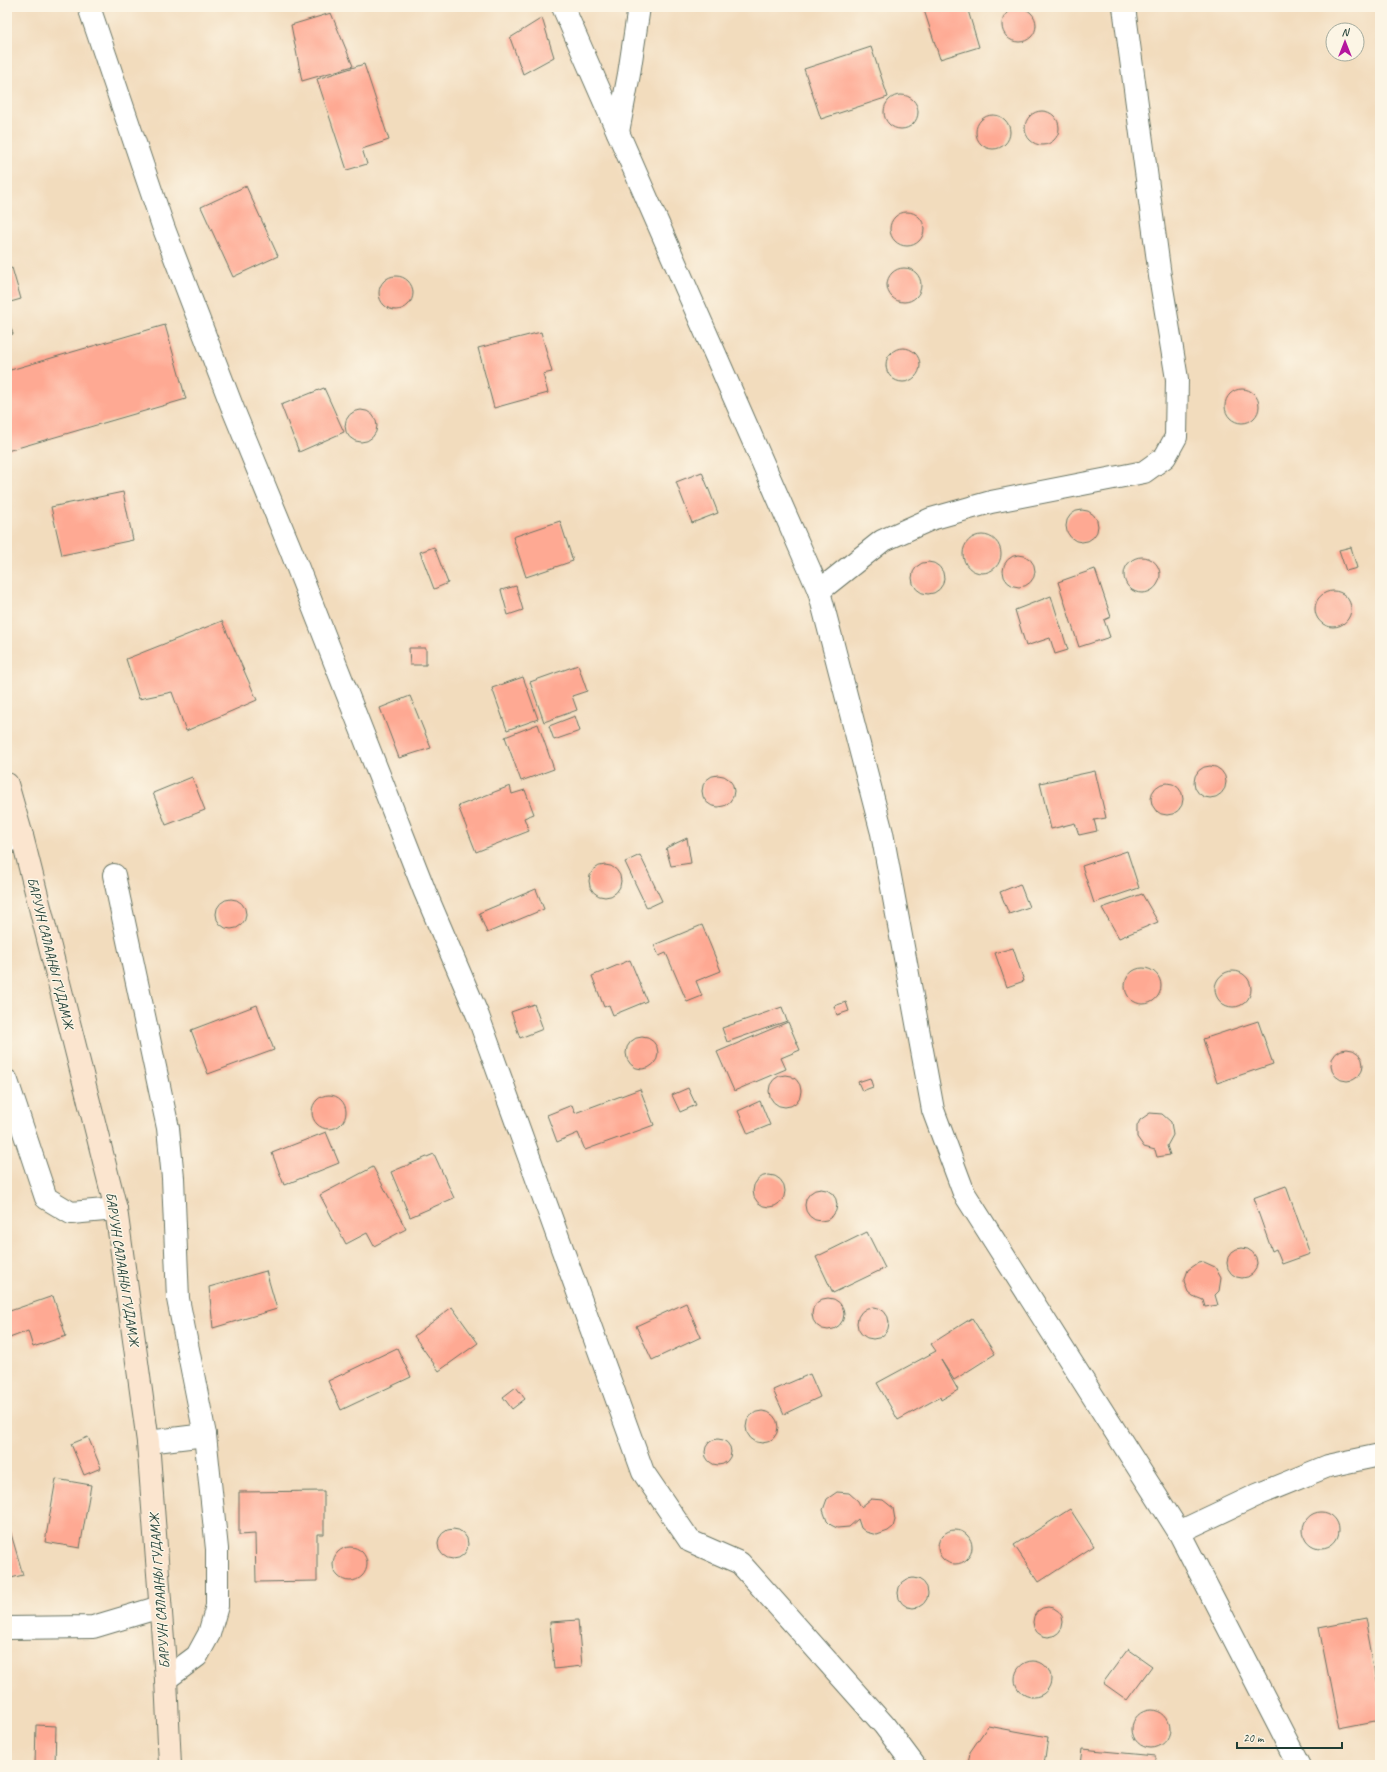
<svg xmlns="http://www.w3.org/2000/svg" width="1387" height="1772" viewBox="0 0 1387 1772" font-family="Caveat,sans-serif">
	<rect width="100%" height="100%" fill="#fcf5e5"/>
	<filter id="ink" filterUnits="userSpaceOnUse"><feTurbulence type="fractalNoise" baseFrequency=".025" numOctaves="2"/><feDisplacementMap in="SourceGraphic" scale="8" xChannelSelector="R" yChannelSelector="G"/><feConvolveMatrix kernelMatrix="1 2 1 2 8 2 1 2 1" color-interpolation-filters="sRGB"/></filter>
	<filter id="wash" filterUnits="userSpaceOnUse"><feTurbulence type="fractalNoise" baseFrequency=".012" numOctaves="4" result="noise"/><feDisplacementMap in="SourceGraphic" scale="16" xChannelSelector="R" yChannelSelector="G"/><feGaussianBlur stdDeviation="0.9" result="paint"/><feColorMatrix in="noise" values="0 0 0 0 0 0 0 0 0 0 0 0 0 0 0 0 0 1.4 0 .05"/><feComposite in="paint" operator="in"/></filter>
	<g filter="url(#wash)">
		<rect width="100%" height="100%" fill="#f2dcbd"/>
		<g id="blocks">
			<!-- building -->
			<g fill="#fea993">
				<path d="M923,7H967L979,47L940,59Z"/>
				<circle cx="1019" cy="25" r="17"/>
				<path d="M331,13L353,66L302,81L291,25Z"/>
				<path d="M542,18L554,57L523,74L510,38Z"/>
				<path d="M871,47L888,97L821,119L804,69Z"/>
				<path d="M364,64L389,140L362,149L367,164L347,170L317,79Z"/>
				<circle cx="901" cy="112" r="17"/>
				<circle cx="1042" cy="128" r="17"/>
				<circle cx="993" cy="132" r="17"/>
				<path d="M246,186L278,256L233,277L201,207Z"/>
				<circle cx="907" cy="229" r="17"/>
				<circle cx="904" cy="285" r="17"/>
				<path d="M12,268L21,299L7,303V270Z"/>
				<circle cx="396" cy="293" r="17"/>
				<path d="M7,317L13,334L7,336Z"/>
				<path d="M165,325L186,399L7,451V371Z"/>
				<path d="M541,332L552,372L543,374L548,393L494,408L478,348Z"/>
				<circle cx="903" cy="365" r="17"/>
				<path d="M324,388L344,432L299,452L281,405Z"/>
				<circle cx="1242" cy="406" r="17"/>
				<circle cx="361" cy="426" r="16"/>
				<path d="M702,472L718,513L692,523L676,482Z"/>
				<path d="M123,492L133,540L62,555L51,507Z"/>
				<circle cx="1082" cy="526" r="16"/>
				<path d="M560,521L573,561L526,577L513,537Z"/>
				<circle cx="982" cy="554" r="19"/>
				<path d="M434,547L448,583L434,589L420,552Z"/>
				<path d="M1351,547L1357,568L1346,571L1339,550Z"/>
				<circle cx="1019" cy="571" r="16"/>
				<circle cx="1142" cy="575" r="18"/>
				<circle cx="928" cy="578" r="16"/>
				<path d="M1095,569L1111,617L1104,620L1110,637L1079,647L1058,582Z"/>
				<path d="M516,586L523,610L508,615L501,590Z"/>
				<circle cx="1333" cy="609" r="18"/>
				<path d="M1051,596L1068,650L1055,654L1050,638L1026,646L1015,610Z"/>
				<path d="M222,621L257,700L186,731L172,692L139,699L126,659Z"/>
				<path d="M409,648H426V665H410Z"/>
				<path d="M578,665L587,691L572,696L577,710L544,722L530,682Z"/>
				<path d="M523,677L538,719L507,730L492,688Z"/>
				<path d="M410,696L431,748L399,758L380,708Z"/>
				<path d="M575,716L580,731L554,740L549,726Z"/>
				<path d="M538,724L554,769L521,781L505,737Z"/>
				<circle cx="1210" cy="782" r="16"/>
				<path d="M1095,771L1106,818L1094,820L1097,831L1079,835L1075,823L1051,829L1040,783Z"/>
				<circle cx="718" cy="791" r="16"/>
				<path d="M192,777L205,810L166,825L153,793Z"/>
				<circle cx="1167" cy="799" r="16"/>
				<path d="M510,786L512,794L525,790L534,814L524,818L529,831L476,852L458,806Z"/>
				<path d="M1380,796V815L1377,806Z"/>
				<path d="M687,838L691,863L671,866L666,848Z"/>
				<path d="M1127,851L1139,888L1094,903L1082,866Z"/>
				<path d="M640,855L662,901L647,908L625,862Z"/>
				<circle cx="605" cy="881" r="16"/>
				<path d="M1020,884L1029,907L1009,914L1000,892Z"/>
				<path d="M536,889L544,909L487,933L479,913Z"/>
				<path d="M1142,894L1158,922L1119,938L1102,908Z"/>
				<circle cx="231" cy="914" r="15"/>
				<path d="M702,925L721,971L696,981L702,996L687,1002L666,953L659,956L654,945Z"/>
				<path d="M1013,948L1024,981L1007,987L995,953Z"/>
				<path d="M630,960L647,1001L613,1015L609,1005L604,1007L592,976Z"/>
				<circle cx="1143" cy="986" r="18"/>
				<circle cx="1233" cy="989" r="18"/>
				<path d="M846,1002L849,1011L837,1015L834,1006Z"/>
				<path d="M534,1004L543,1029L520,1038L511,1012Z"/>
				<path d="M257,1005L274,1050L208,1074L191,1030Z"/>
				<path d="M782,1007L787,1021L727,1042L722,1028Z"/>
				<path d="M1258,1021L1273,1064L1217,1083L1203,1039Z"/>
				<path d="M788,1022L800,1050L781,1058L786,1069L734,1091L717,1052Z"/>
				<circle cx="642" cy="1053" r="16"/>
				<circle cx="1347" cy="1065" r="16"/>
				<circle cx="785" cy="1091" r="16"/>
				<path d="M870,1078L873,1087L862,1091L858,1082Z"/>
				<path d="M688,1088L696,1105L680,1112L672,1095Z"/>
				<path d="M640,1089L654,1125L585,1150L578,1133L557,1142L547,1115L572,1105L575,1113Z"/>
				<circle cx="329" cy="1112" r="17"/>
				<path d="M760,1101L770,1125L748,1134L738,1111Z"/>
				<path d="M1150,1113L1162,1114L1171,1122L1173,1135L1167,1146L1170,1155L1157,1157L1155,1150L1144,1147L1137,1137V1126L1140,1120Z"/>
				<path d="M326,1132L339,1163L284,1185L272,1153Z"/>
				<path d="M434,1154L454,1198L410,1217L391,1172Z"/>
				<path d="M373,1167L406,1229L374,1246L367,1233L346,1244L320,1195Z"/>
				<circle cx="769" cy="1191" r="16"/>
				<path d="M1286,1186L1310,1254L1282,1264L1276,1249L1272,1251L1253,1198Z"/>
				<circle cx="821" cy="1205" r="16"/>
				<path d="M867,1232L885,1268L833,1293L816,1257Z"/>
				<circle cx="1242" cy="1263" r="15"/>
				<path d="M1204,1262L1215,1267L1221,1278L1219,1291L1215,1295L1218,1305L1205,1307L1203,1300L1193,1296L1188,1292L1184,1281L1188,1270L1198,1263Z"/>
				<path d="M266,1271L277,1309L213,1328L209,1287Z"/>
				<path d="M53,1296L66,1336L33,1347L28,1331L7,1339V1312Z"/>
				<circle cx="828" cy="1314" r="16"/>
				<path d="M686,1303L701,1337L652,1360L636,1326Z"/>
				<path d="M452,1307L478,1343L439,1371L414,1336Z"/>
				<circle cx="873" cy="1323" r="16"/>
				<path d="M972,1318L995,1354L954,1380L941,1360L958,1390L941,1400L940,1397L898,1420L877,1383L936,1351L931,1344Z"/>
				<path d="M397,1348L411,1377L341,1410L328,1381Z"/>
				<path d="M810,1374L820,1397L784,1414L773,1390Z"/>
				<path d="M516,1387L525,1399L512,1409L503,1397Z"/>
				<circle cx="762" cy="1427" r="16"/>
				<path d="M88,1437L101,1468L84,1475L71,1444Z"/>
				<circle cx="718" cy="1452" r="13"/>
				<path d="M56,1479L91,1485L80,1548L45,1542Z"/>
				<path d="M324,1491V1534H317V1581L256,1582L255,1534L239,1535V1492Z"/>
				<path d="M837,1492L849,1493L858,1501L861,1507L871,1499L883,1500L893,1508L895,1520L893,1527L888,1531L877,1535L866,1532L861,1528L858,1519L849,1527L837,1528L831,1525L827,1521L823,1510L827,1499Z"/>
				<path d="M1070,1509L1094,1546L1039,1582L1014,1545Z"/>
				<circle cx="1321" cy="1530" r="18"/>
				<path d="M7,1520L23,1575L7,1579Z"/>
				<circle cx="453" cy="1544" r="15"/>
				<circle cx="955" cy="1547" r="17"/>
				<circle cx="350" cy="1564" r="17"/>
				<circle cx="913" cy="1593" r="15"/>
				<circle cx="1048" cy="1622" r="15"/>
				<path d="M1365,1619L1380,1700V1721L1339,1729L1319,1628Z"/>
				<path d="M578,1620L582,1666L554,1669L550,1622Z"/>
				<path d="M1128,1649L1152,1666L1127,1700L1103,1683Z"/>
				<circle cx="1033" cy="1679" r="18"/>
				<circle cx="1151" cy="1729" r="19"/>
				<path d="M36,1725L56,1726L55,1765H35Z"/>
				<path d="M988,1726L1048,1737L1044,1765H968L970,1752Z"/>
				<path d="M1082,1749L1155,1756V1765H1080Z"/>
			</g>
		</g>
	</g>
	<g filter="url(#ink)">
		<use href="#blocks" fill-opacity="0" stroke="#697564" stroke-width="1"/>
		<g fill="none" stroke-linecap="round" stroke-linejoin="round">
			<defs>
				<g id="minor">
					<path d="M89,7L164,229L233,409L290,548L425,892L478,1016L643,1472L690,1541L740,1563L884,1725L914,1765"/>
					<path d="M563,7L819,591L882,833L933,1110L964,1193L1179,1532L1299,1765"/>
					<path d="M618,132L629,74L639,7"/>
					<path d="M819,591L882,541L931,519L991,502L1144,472L1165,457L1176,437L1177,379L1160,276L1124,7"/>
					<path d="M7,841L22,836"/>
					<path d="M114,875L168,1128L173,1178L178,1299L205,1435L217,1549V1606L209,1634L197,1656L166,1679"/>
					<path d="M7,1081L46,1198L71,1213L116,1209"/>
					<path d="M148,1442L205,1435"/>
					<path d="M1179,1532L1257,1495L1328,1466L1380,1455"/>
					<path d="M7,1628L93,1627L160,1607"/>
				</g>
				<path id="secondary" d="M7,784L22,836L116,1209L148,1442L166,1679L170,1765"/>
			</defs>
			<!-- minor casing -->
			<use href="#minor" stroke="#697564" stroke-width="24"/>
			<!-- secondary casing -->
			<use href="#secondary" stroke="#697564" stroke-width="24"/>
			<!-- minor -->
			<use href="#minor" stroke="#fff" stroke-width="22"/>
			<!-- secondary -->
			<use href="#secondary" stroke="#fbe5cf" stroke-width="22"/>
		</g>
	</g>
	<g text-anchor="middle" stroke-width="3" stroke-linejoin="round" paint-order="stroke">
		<!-- street labels -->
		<g font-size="14" fill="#1f3d34" stroke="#fcf5e5">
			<text transform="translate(51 953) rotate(76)" y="5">БАРУУН САЛААНЫ ГУДАМЖ</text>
			<text transform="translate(123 1269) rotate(81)" y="5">БАРУУН САЛААНЫ ГУДАМЖ</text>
			<text transform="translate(159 1591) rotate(-94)" y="5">БАРУУН САЛААНЫ ГУДАМЖ</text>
		</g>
	</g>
	<!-- margin -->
	<rect width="1387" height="1772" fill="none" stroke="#fcf5e5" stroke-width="24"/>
	<!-- north arrow -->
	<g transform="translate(1345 42)"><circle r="19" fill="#fcf5e5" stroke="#a4ab9e"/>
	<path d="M0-3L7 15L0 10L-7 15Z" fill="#b5179e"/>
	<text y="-6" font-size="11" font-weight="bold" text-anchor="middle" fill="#1f3d34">N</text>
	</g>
	<!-- scale -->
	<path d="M1237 1742v6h105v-6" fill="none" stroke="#1f3d34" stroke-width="2"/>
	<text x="1243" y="1742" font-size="12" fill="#1f3d34" stroke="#fcf5e5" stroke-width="3" paint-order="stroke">20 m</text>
</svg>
